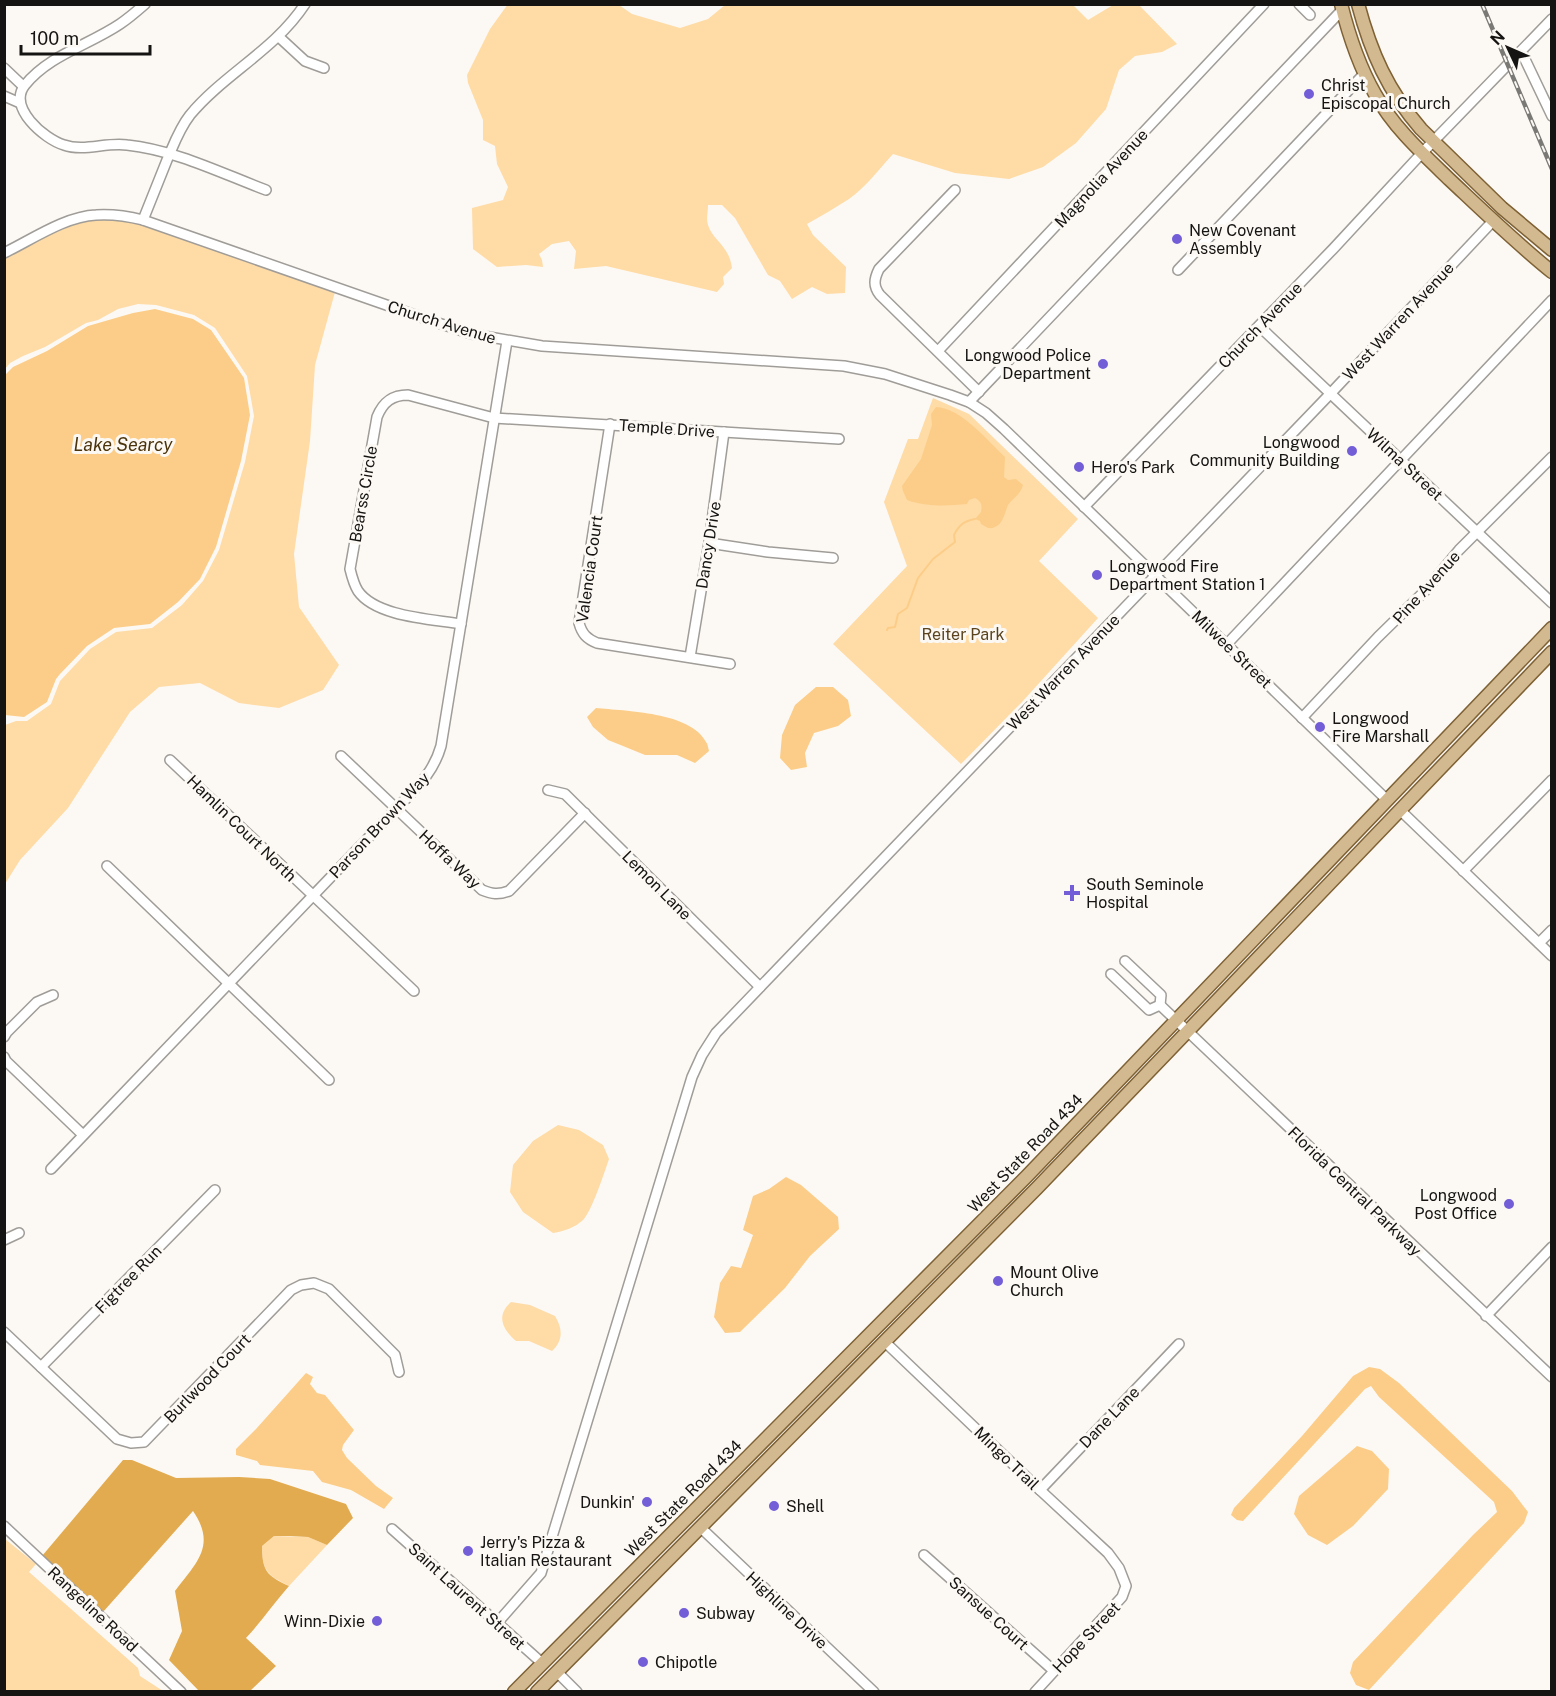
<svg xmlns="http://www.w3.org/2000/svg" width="1556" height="1696" viewBox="0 0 1556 1696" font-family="'Public Sans',sans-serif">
	<rect width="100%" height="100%" fill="#fcf9f4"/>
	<!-- green -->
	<g fill="#ffdba6">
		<path d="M508,4L619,5L632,14L680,28L708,19L725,5L1072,4L1088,20L1113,5H1139L1177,44L1162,52L1135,56L1119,70L1106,109L1076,143L1043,167L1009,179L955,173L893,154C879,169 866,187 849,199C835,208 821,216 807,224L813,235L846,267L845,293L827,294L812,287L792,299L780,281L768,275L735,218L722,205H708C708,212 706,219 708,225C713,241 729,245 732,268L723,277L724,284L717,292L606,266L574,269L576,251L569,241L552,244L539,254L542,260L543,267L526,265L497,267L473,249L472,208L503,200L508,187L497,164L495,146L483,140V120L468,83L467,75L490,29Z"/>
		<path d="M95,219H111L141,224L335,292L315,365L310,441L294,554L299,607L339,665L323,690L279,708L239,703L200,683L159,687L130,712L68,808L20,860L5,884V725L16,721H27L51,704L60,681L90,649L116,632L152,628L182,605L203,581L219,550L245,462L254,416L247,376L215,328L194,315L156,305L138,304L118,309L98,320L86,323L45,347L23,356L10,363L5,369V259C34,244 62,226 95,219Z"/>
		<path d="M933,398L969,414L1078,519L1039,561L1098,618L1022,702L961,764L833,644L907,566L884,502L908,439H918Z"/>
		<path d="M558,1125L579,1130L603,1145L609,1159C605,1171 591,1213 583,1220C574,1228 565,1231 553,1233L523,1212L510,1192L513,1165L533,1141Z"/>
		<path d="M511,1302L530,1305L555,1316C563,1329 563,1341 552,1351L529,1341H516C502,1329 496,1315 511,1302Z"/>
		<path d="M274,1536L308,1537L327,1545L289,1586C267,1575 262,1571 262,1546Z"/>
		<path d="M5,1539L36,1564L29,1572L138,1668L140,1676L163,1691H5Z"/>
	</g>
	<!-- forest -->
	<path fill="#e3ab4f" d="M123,1460H132L176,1478L239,1477L270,1479L346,1504L353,1518L327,1545L308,1537L290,1536H274L262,1546C262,1571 267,1576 289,1586C274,1603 261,1622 246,1638L276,1666L250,1691H199L169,1660L182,1631L175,1591C196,1563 217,1546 193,1511L103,1612L42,1556Z"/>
	<!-- water -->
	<g fill="#fccd88">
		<path d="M155,309L193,319L211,330L244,378L250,415L241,461L216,547L200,579L178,602L150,624L114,628L87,646L60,674L56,679L47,702L24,717L5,715V375L13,367L47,351L88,326L133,313Z"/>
		<path d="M936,407C961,408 987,440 1005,457L1004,477L1008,480L1016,479L1023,485C1021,494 1013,498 1008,505C1005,512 1003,524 995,527C990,530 986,527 981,524L980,521L975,519L981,512C982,505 982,502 975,498L969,500L967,504C947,506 926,507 907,500L903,491L902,486L921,459L932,425L931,414Z"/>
		<path d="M816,687H833L848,700L851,716L838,726L814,733L805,753L807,767L791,770L780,758L782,735L795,705Z"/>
		<path d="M596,708C625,711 691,712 706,742C708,744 708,748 709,751L695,763L677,755H645L623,746L608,740L593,727L587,717Z"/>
		<path d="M786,1177L801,1185L838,1217L839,1229L810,1256L785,1288L740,1332L725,1333L714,1317L720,1283L731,1266L741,1268L753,1235L743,1230L753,1196L769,1189Z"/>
		<path d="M1369,1367L1380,1369L1399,1383L1512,1491L1528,1512L1524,1523L1369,1690L1356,1685L1350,1673L1353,1662L1473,1535L1497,1512L1494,1502L1379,1397L1371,1386L1365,1389L1243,1521L1237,1520L1231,1515L1234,1508L1302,1436L1353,1376Z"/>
		<path d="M306,1373L313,1377L310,1384L317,1393L325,1395L354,1430L343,1445L342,1450L347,1458L376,1486L393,1498L384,1509L351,1490L322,1482L313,1471L260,1465L257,1461L236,1455V1449L256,1429Z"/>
		<path d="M1357,1446L1372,1451L1389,1469L1388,1489L1353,1526L1327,1545L1308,1535L1294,1514L1299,1496Z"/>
	</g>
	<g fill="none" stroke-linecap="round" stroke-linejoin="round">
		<!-- stream -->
		<path stroke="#fccd88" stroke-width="2" d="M887,630L888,628L895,627L898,614L907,608L918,578L933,559L955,542L954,535C959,525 964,521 975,519"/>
		<defs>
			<g id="minor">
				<path d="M145,4C137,11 129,18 120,24C89,45 49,55 25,85C7,107 44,139 64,145C84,152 106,142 127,145C175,150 221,173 266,190"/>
				<path d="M1299,4L1310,15"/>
				<path d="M279,37L305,61L324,68"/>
				<path d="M1521,51L1552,116"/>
				<path d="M4,68L23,86"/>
				<path d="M4,96L20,103"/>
				<path d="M955,190L879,269C874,279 873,286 880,295L979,392"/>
				<path d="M143,220C151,200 159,180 167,160C174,144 179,129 190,115C224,74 275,50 305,4"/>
				<path d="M4,253C31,240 66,216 96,215C111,214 127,216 143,220L435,322L472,334L542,346L844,366L885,374L950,395L969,402L986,413L1004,429L1387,800"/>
				<path d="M1178,270L1364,74"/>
				<path d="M1259,326L1552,603"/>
				<path d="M938,351L1264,4"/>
				<path d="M969,402L1342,10"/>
				<path d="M610,424L579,623C582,634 587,639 597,643L730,664"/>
				<path d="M1084,507L1333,249L1422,153L1552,19"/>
				<path d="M709,543L768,552L833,558"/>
				<path d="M461,624C432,619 376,617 358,591C354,585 352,577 350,569L377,417C383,402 392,395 408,395L494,418L839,439"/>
				<path d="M1227,644L1552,300"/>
				<path d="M690,657L709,543L724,432"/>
				<path d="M1302,718L1378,637L1425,591L1459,550L1552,457"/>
				<path d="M341,756L482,890C492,894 498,895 509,891L585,813"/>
				<path d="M170,760L414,991"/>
				<path d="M548,790L565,794L760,987"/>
				<path d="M1400,810L1552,956"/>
				<path d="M107,866L329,1080"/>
				<path d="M1463,871L1552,780"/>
				<path d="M1539,943L1552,930"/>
				<path d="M1125,961L1161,995L1160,1005"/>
				<path d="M1111,974L1149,1010L1160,1005"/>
				<path d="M1160,1005L1552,1377"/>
				<path d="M4,1037L7,1032L37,1002L53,995"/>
				<path d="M4,1057L6,1061L83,1135"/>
				<path d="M51,1169L396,809C416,788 433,774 441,746L507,341"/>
				<path d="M4,1240L19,1233"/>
				<path d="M1486,1316L1552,1247"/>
				<path d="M4,1332L117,1439L131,1443L144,1442L291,1290L301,1285L314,1283L329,1289L395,1355L399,1372"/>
				<path d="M885,1342L1040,1490L1108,1553L1119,1568L1126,1586L1122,1597L1035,1692"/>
				<path d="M41,1367L215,1190"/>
				<path d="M1040,1490L1179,1344"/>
				<path d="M4,1526L181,1692"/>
				<path d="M700,1527L874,1692"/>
				<path d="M392,1529L542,1663"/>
				<path d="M924,1555L1054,1671"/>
				<path d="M498,1622L541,1573L692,1077L702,1055L716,1033L1331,393L1493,221"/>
				<path d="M557,1672L577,1692"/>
			</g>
			<g id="major">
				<path d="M1341,4C1349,36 1359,66 1375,94C1394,128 1422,153 1450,180C1483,211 1516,243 1552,272"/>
				<path d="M1358,4C1371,53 1388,91 1421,129L1502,208L1552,250"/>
				<path d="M514,1692L1027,1176L1552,628"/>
				<path d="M537,1692L1037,1188L1552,652"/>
			</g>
		</defs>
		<!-- minor casing -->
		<use href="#minor" stroke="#a09d99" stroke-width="12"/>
		<!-- major casing -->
		<use href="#major" stroke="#7e6134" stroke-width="15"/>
		<!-- minor -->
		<use href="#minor" stroke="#fff" stroke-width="9"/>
		<!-- major -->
		<use href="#major" stroke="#d3b990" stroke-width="12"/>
		<defs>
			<path id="rail" d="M1482,4L1552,169"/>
		</defs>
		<!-- rail casing -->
		<use href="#rail" stroke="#7b7976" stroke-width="4.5"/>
		<!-- rail -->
		<use href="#rail" stroke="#fcf9f4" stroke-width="2" stroke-dasharray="7" stroke-linecap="butt"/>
	</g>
	<!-- markers -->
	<g fill="#735ed8" stroke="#fcf9f4" stroke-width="2">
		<circle cx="1309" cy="94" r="6"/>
		<circle cx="1177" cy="239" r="6"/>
		<circle cx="1103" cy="364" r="6"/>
		<circle cx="1352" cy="451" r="6"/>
		<circle cx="1079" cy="467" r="6"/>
		<circle cx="1097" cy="575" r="6"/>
		<circle cx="1320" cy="727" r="6"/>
		<path d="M1069 884h6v6h6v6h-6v6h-6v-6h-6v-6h6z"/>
		<circle cx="1509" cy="1204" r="6"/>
		<circle cx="998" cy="1281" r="6"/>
		<circle cx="647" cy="1502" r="6"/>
		<circle cx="774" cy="1506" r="6"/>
		<circle cx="468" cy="1551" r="6"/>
		<circle cx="684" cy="1613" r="6"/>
		<circle cx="377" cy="1621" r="6"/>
		<circle cx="643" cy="1662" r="6"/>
	</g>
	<g text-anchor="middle" stroke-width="6" stroke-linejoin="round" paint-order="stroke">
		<!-- poi labels -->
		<g font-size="16" fill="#151412" stroke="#fcf9f4" text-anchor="start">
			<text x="1321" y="91">Christ<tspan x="1321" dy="18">Episcopal Church</tspan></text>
			<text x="1189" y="236">New Covenant<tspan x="1189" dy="18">Assembly</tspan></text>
			<text x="1091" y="361" text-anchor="end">Longwood Police<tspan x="1091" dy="18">Department</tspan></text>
			<text x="1340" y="448" text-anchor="end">Longwood<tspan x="1340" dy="18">Community Building</tspan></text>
			<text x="1091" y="473">Hero's Park</text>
			<text x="1109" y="572">Longwood Fire<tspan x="1109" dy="18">Department Station 1</tspan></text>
			<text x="1332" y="724">Longwood<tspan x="1332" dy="18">Fire Marshall</tspan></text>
			<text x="1086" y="890">South Seminole<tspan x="1086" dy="18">Hospital</tspan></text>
			<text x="1497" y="1201" text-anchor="end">Longwood<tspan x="1497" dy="18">Post Office</tspan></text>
			<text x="1010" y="1278">Mount Olive<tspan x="1010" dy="18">Church</tspan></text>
			<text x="635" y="1508" text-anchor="end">Dunkin'</text>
			<text x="786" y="1512">Shell</text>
			<text x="480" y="1548">Jerry's Pizza &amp;<tspan x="480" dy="18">Italian Restaurant</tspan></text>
			<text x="696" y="1619">Subway</text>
			<text x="365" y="1627" text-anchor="end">Winn-Dixie</text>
			<text x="655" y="1668">Chipotle</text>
		</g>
		<!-- street labels -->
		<g font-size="16" fill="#151412" stroke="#fcf9f4">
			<text transform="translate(1101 178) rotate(-47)" y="6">Magnolia Avenue</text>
			<text transform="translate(1398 321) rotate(-47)" y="6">West Warren Avenue</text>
			<text transform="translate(442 322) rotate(17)" y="6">Church Avenue</text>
			<text transform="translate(1260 325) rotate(-46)" y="6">Church Avenue</text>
			<text transform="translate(667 428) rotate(4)" y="6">Temple Drive</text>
			<text transform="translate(1405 464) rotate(43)" y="6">Wilma Street</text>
			<text transform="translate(363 494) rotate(-80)" y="6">Bearss Circle</text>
			<text transform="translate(708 545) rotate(-81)" y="6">Dancy Drive</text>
			<text transform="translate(589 569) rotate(-82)" y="6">Valencia Court</text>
			<text transform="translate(1426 587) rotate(-48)" y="6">Pine Avenue</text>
			<text transform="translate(1232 649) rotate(44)" y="6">Milwee Street</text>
			<text transform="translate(1063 672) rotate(-46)" y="6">West Warren Avenue</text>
			<text transform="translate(379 825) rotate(-47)" y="6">Parson Brown Way</text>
			<text transform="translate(242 828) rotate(44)" y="6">Hamlin Court North</text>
			<text transform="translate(450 859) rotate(43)" y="6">Hoffa Way</text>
			<text transform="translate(657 885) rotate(45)" y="6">Lemon Lane</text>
			<text transform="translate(1025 1153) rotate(-46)" y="6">West State Road 434</text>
			<text transform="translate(1355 1191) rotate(44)" y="6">Florida Central Parkway</text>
			<text transform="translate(128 1279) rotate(-46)" y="6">Figtree Run</text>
			<text transform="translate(207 1378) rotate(-46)" y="6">Burlwood Court</text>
			<text transform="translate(1109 1417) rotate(-46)" y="6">Dane Lane</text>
			<text transform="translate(1007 1458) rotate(44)" y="6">Mingo Trail</text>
			<text transform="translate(683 1498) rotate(-45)" y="6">West State Road 434</text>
			<text transform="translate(467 1596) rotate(42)" y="6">Saint Laurent Street</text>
			<text transform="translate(93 1609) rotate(43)" y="6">Rangeline Road</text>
			<text transform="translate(787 1610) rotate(43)" y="6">Highline Drive</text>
			<text transform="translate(989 1613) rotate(42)" y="6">Sansue Court</text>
			<text transform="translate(1086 1637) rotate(-47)" y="6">Hope Street</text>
		</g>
		<!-- park labels -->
		<g font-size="16" fill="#5b431e" stroke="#fcf9f4">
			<text x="963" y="640">Reiter Park</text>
		</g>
		<!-- water labels -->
		<g font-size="18" font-style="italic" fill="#4b340c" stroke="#fcf9f4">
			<text x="123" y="451">Lake Searcy</text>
		</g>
	</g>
	<!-- border -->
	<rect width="1556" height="1696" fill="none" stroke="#151412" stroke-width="12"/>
	<!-- north arrow -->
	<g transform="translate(1508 48) rotate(314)" stroke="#fcf9f4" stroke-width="4.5" paint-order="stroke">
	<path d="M0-4.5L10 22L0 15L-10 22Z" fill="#151412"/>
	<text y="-9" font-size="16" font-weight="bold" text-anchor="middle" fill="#151412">N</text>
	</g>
	<!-- scale -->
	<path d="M21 45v9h129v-9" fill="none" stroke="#151412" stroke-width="3"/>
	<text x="30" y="45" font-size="18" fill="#151412" stroke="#fcf9f4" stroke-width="4.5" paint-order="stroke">100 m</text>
</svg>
